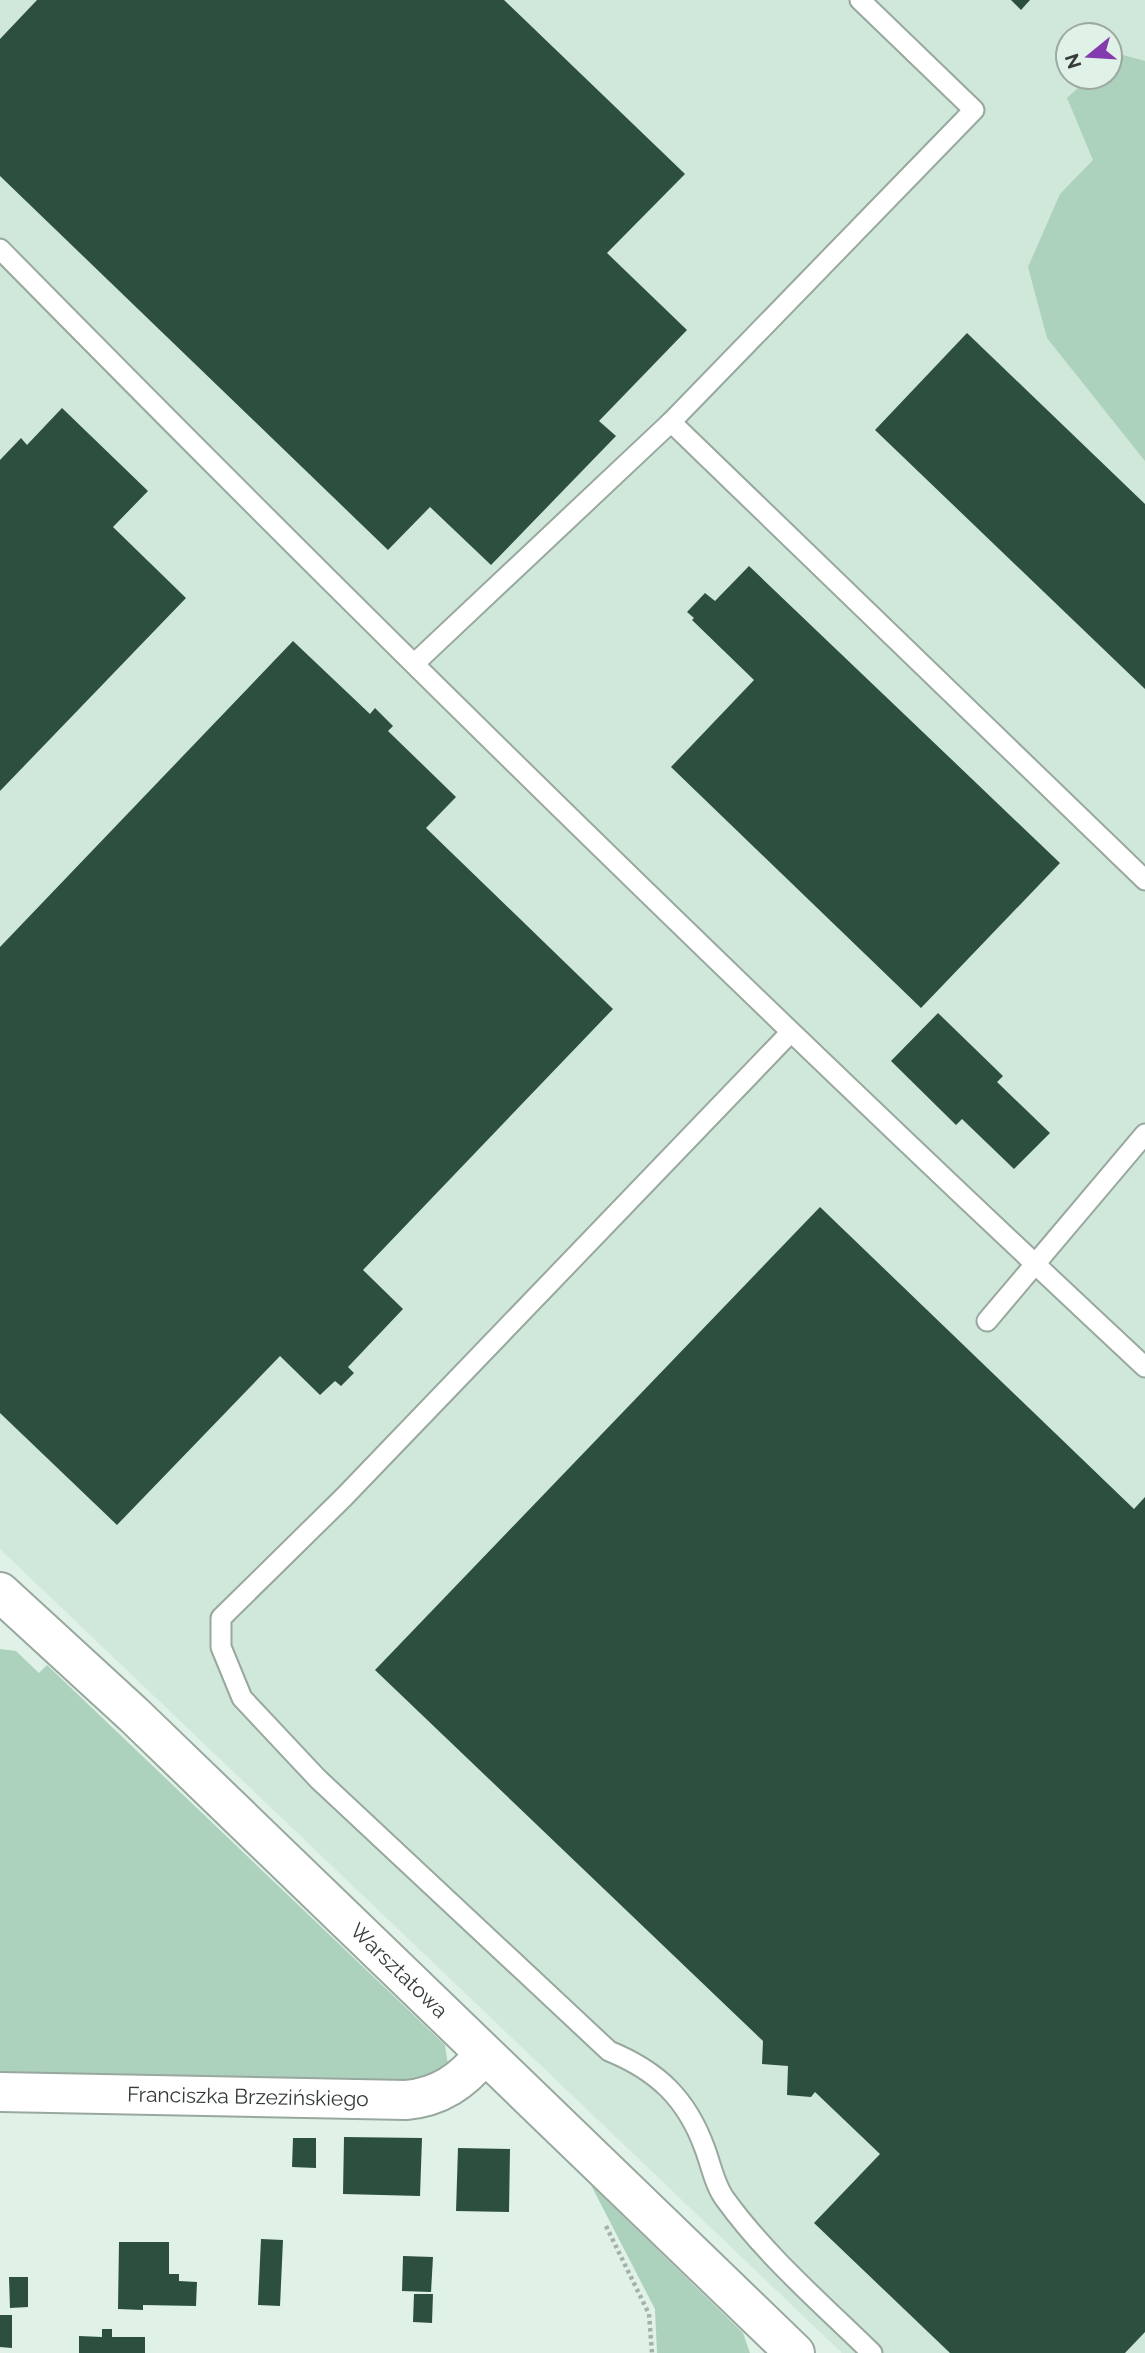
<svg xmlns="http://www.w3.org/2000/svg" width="1145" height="2353" viewBox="0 0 1145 2353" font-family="Raleway,sans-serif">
	<rect width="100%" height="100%" fill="#e0f1e7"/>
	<!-- built -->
	<path fill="#d0e8da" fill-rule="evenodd" d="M0,0H1145V2353H842L0,1549ZM1068,35H1110V77H1068Z"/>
	<!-- green -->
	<g fill="#acd1bc">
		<path d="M1116,53L1145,61V461L1047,338L1028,267L1060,194L1093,160L1067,98L1090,77H1110V59Z"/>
		<path d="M0,1649L16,1651L39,1673L47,1665L445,2045L448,2065L424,2084L0,2079Z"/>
		<path d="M591,2185L743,2333L750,2353H657L655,2309Z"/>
	</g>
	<!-- building -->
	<g fill="#2d503e">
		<path d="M37,0H504L685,174L607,253L687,330L599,421L616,436L491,565L430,507L388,550L0,176V39Z"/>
		<path d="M1011,0H1030L1021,10Z"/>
		<path d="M967,333L1145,504V689L875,430Z"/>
		<path d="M62,408L148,491L113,527L186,598L0,791V460L21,438L27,445Z"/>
		<path d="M749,566L1060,863L921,1008L671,767L754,680L692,620L694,618L687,612L705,593L715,601Z"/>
		<path d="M293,641L370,714L375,708L393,726L388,731L456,797L426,828L613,1009L363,1270L403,1309L348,1367L354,1373L341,1386L335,1381L320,1395L280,1356L117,1525L0,1413V947Z"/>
		<path d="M938,1013L1003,1076L997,1082L1050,1133L1014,1169L962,1119L956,1125L891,1061Z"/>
		<path d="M820,1207L1134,1509L1145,1497V2332L1125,2353H950L814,2223L880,2154L815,2092L811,2097L787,2095L788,2066L762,2064L763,2041L375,1670Z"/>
		<path d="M344,2137L422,2138L420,2196L343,2194Z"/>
		<path d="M293,2138H316V2168L292,2167Z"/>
		<path d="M458,2148L510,2149L509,2212L456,2211Z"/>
		<path d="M261,2239L283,2240L280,2306L258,2305Z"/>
		<path d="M119,2242H169V2274H179V2281L197,2282L196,2306L143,2305V2310L118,2309Z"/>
		<path d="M403,2256L433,2257L431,2292L402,2291Z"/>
		<path d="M9,2277H28V2307L10,2308Z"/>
		<path d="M414,2294H433L432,2323L413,2322Z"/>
		<path d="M0,2315H12V2348L0,2347Z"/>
		<path d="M102,2329H112V2337H145V2353H79V2336L102,2337Z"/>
	</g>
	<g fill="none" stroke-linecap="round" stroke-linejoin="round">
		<defs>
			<g id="lane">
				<path d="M0,249C374,629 755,1003 1145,1367"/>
				<path d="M671,422L1145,880"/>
				<path d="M415,663L671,422L974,110L860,0"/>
				<path d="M790,1033L344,1497L221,1618V1647L242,1698L318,1779L609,2051C658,2071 687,2099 705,2149C711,2165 715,2186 725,2199C766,2256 822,2304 872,2353"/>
				<path d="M987,1321L1145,1134"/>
			</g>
			<g id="street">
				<path id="s1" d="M0,2092L406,2100C440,2097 462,2081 483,2056"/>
			</g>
			<g id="secondary">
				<path id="s2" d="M0,1592L134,1715L795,2353"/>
			</g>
		</defs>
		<!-- lane casing -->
		<use href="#lane" stroke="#98a89f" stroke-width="23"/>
		<!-- street casing -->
		<use href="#street" stroke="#98a89f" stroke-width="42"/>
		<!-- secondary casing -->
		<use href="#secondary" stroke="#98a89f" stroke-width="42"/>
		<!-- path -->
		<path stroke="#a4b1a9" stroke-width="4.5" stroke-dasharray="3.5 3.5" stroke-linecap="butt" d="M606,2226L649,2314L652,2353"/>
		<!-- lane -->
		<use href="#lane" stroke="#fff" stroke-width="19"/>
		<!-- street -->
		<use href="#street" stroke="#fff" stroke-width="38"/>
		<!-- secondary -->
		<use href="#secondary" stroke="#fff" stroke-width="38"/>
	</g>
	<g text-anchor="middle" stroke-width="7" stroke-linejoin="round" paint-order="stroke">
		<!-- street labels -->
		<g font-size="21" fill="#353b38" stroke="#e0f1e7">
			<text dy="7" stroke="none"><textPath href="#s2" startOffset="550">Warsztatowa</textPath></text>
			<text dy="7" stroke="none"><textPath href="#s1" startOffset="248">Franciszka Brzezińskiego</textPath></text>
		</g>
	</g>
	<!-- north arrow -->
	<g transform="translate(1089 56) rotate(252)"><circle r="33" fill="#e0f1e7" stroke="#9ca8a1" stroke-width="2"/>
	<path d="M0-5L12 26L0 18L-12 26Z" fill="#833bad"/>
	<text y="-10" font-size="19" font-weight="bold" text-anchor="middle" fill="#353b38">N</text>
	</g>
</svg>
